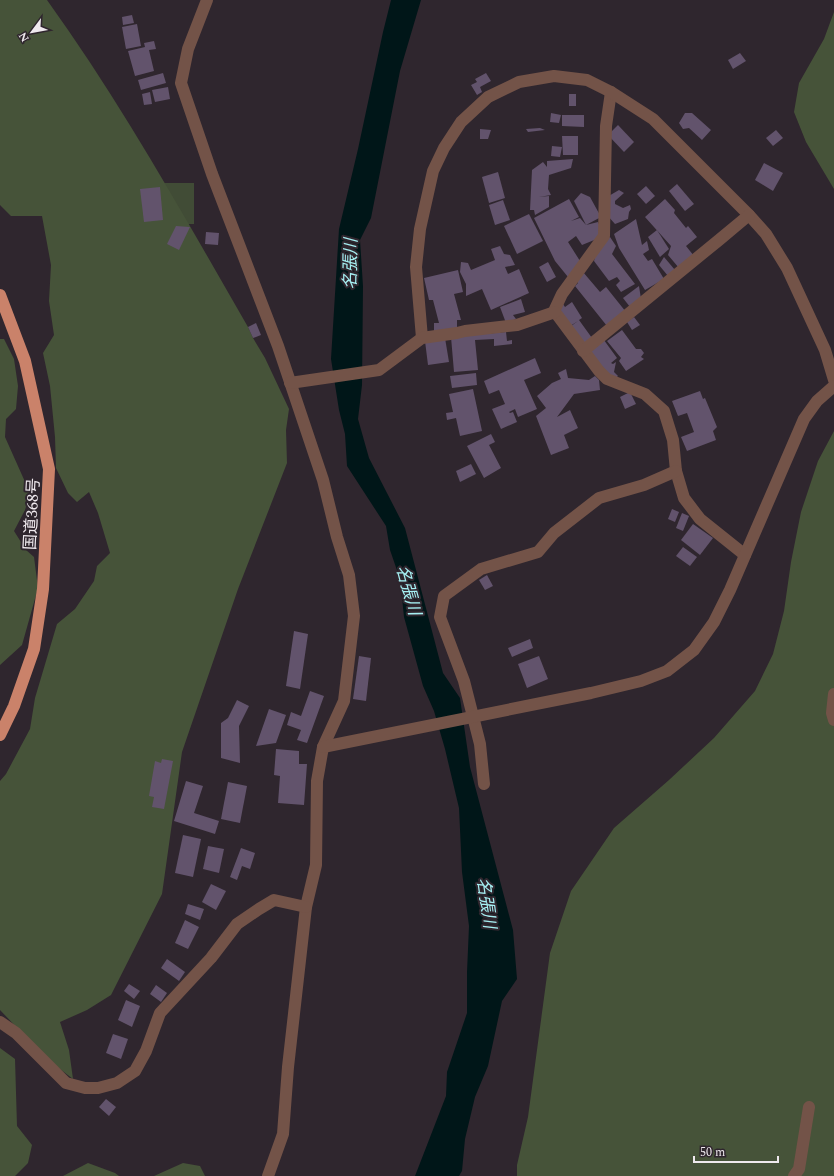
<svg xmlns="http://www.w3.org/2000/svg" width="834" height="1176" viewBox="0 0 834 1176" font-family="Spectral,'Noto Sans JP',serif">
	<rect width="100%" height="100%" fill="#2f262e"/>
	<!-- green -->
	<path fill="#414c36" d="M163,183H194V224H164Z"/>
	<!-- forest -->
	<g fill="#465339">
		<path d="M0,0H47C122,104 184,216 248,327L253,338L265,358L289,409L286,430L287,463L238,589L182,752L162,894L111,995L87,1010L60,1022L69,1050L73,1079L47,1059L0,1010V781L6,774L30,729L35,698L57,624L75,609L94,581L97,566L110,553L98,513L89,492L77,502L68,493L56,468L55,437L50,386L43,353L54,335L49,301L51,265L42,216H11L0,205Z"/>
		<path d="M834,12V189L806,142L794,112L799,83L824,39Z"/>
		<path d="M0,339H4L14,359L18,386L16,409L6,419L5,437L30,493L25,510L14,531L26,550L34,557L38,588L22,645L0,665Z"/>
		<path d="M834,431V1176H517V1165L528,1117L550,953L571,891L614,828L669,780L714,738L755,691L773,654L784,611L791,562L801,512L818,461Z"/>
		<path d="M0,1048L15,1059L17,1126L32,1145L28,1163L15,1176H0Z"/>
		<path d="M88,1163L115,1173L119,1176H63Z"/>
		<path d="M183,1163L200,1166L205,1176H154Z"/>
	</g>
	<!-- water -->
	<path fill="#001618" d="M391,0H421L400,71L371,218L360,240L363,286L362,385L358,419L369,458L405,528L443,673L460,698L470,767L513,930L517,979L502,1001L488,1066L475,1097L465,1139L462,1171L459,1176H415L446,1096L447,1072L467,1013V972L469,926L462,872L459,808L445,749L434,711L423,686L404,617L400,579L390,550L386,526L347,466L345,434L339,410L331,359L339,229L358,149L383,32Z"/>
	<!-- building -->
	<g fill="#62536c">
		<path d="M132,15L134,23L123,25L122,17Z"/>
		<path d="M137,24L141,46L126,49L122,27Z"/>
		<path d="M154,41L156,49L149,50L154,71L135,76L128,51L145,47L144,43Z"/>
		<path d="M740,53L746,61L733,69L728,60Z"/>
		<path d="M163,73L166,83L141,90L138,80Z"/>
		<path d="M486,73L491,81L480,87L482,92L477,95L471,85L477,82L475,79Z"/>
		<path d="M168,87L170,99L155,102L152,90Z"/>
		<path d="M150,92L152,104L144,105L142,94Z"/>
		<rect x="569" y="94" width="7" height="12"/>
		<path d="M551,113L561,115L559,123L550,122Z"/>
		<path d="M685,113H692L711,130L702,140L689,128L683,129L679,123Z"/>
		<path d="M562,115H584V127L562,126Z"/>
		<path d="M618,125L634,142L624,152L608,135Z"/>
		<path d="M540,128L545,130L528,132L526,129Z"/>
		<path d="M480,129L491,130L488,139H480Z"/>
		<path d="M776,130L783,138L773,146L766,138Z"/>
		<path d="M562,136H578V155H563Z"/>
		<path d="M552,146L562,147L560,157L551,156Z"/>
		<path d="M573,159L571,168L549,175L548,189L551,195L539,197L549,196V207L535,215L534,210H530L532,170L543,162L547,167V161Z"/>
		<path d="M764,163L783,173L773,191L755,180Z"/>
		<path d="M498,172L505,198L489,203L482,177Z"/>
		<path d="M677,184L694,204L685,211L669,191Z"/>
		<path d="M646,186L655,196L646,204L637,194Z"/>
		<path d="M160,187L163,220L144,222L140,189Z"/>
		<path d="M619,190L624,193L615,201V204L623,208L630,205L631,209L629,212L628,219L615,224L607,215V197Z"/>
		<path d="M581,193L590,197L601,217L586,225L598,222L604,236L582,245L576,236L568,242L580,261L568,277L555,261L534,218L569,199L579,217L571,221L580,218L586,225L574,201Z"/>
		<path d="M665,199L675,210L674,213L686,228L688,226L697,237L686,246L694,256L679,268L668,255L671,246L645,217Z"/>
		<path d="M503,200L510,220L495,225L489,205Z"/>
		<path d="M529,214L543,241L517,254L504,226Z"/>
		<path d="M636,219L642,245L647,241L649,250L643,254L648,261L652,259L664,279L645,290L619,248L614,234Z"/>
		<path d="M176,226L190,227L179,250L167,244Z"/>
		<path d="M657,230L669,249L660,257L648,237Z"/>
		<path d="M206,232L219,233L218,245L205,244Z"/>
		<path d="M610,237L616,246L612,254L635,284L621,292L616,285L620,281L617,277L609,281L594,261L598,245Z"/>
		<path d="M500,246L504,254L510,255L515,265L505,267L508,274L519,269L529,293L491,310L482,289L466,296V284L460,272L461,262L468,263L471,270L495,260L491,249Z"/>
		<path d="M664,257L675,270L668,276L659,265Z"/>
		<path d="M548,262L556,277L547,282L539,267Z"/>
		<path d="M458,270L463,292L454,294L461,320H457V333H434V323H439L433,300H429L424,278Z"/>
		<path d="M583,272L600,292L606,287L626,312L607,326L575,286L578,283L575,279Z"/>
		<path d="M639,286L641,299L630,307L623,298Z"/>
		<path d="M521,299L525,312L513,315L516,319L506,323L500,307Z"/>
		<path d="M572,302L582,318L579,320L592,338L581,347L567,329L578,321L567,328L555,309L563,304L565,307Z"/>
		<path d="M634,317L640,325L632,330L627,322Z"/>
		<path d="M256,323L261,335L253,338L248,327Z"/>
		<path d="M622,330L636,349H641L644,353L641,357L644,359L626,371L619,361L621,358L607,341Z"/>
		<path d="M506,332L507,341L512,340V344L494,346V339L475,340L478,370L454,372L451,337Z"/>
		<path d="M601,336L617,358L611,363L613,364L616,362L614,372L618,376L612,381L586,354Z"/>
		<path d="M445,338L449,362L428,365L425,341Z"/>
		<path d="M535,358L541,373L524,380L537,409L518,417L515,409L509,412L510,413L513,412L517,422L501,429L492,409L505,404L499,390L489,394L484,381Z"/>
		<path d="M566,369L568,378L589,380L595,376L599,380L600,390L574,394L557,417L570,410L578,428L564,435L569,448L551,455L536,416L546,408L537,396L552,383L561,379L558,373Z"/>
		<path d="M476,373L477,385L452,388L450,376Z"/>
		<path d="M473,389L482,431L460,436L456,418L447,420L446,413L453,412L449,394Z"/>
		<path d="M700,391L703,399L705,398L717,427L713,431L716,440L687,451L681,437L694,432L687,413L678,416L672,401Z"/>
		<path d="M630,392L636,404L625,409L620,397Z"/>
		<path d="M491,434L495,442L489,445L501,468L484,478L467,446Z"/>
		<path d="M471,464L476,474L460,482L456,471Z"/>
		<path d="M672,509L679,512L675,522L668,519Z"/>
		<path d="M682,513L689,516L683,531L676,528Z"/>
		<path d="M693,524L713,538L700,555L681,540Z"/>
		<path d="M683,547L697,557L690,566L676,556Z"/>
		<path d="M487,575L493,586L485,590L479,580Z"/>
		<path d="M294,631L308,634L300,689L286,686Z"/>
		<path d="M530,639L533,648L512,657L508,648Z"/>
		<path d="M359,656L371,658L366,701L353,699Z"/>
		<path d="M539,656L548,679L527,688L518,664Z"/>
		<path d="M310,691L324,696L307,743L297,740L301,730L287,725L291,712L301,716Z"/>
		<path d="M237,700L249,706L239,726L240,763L221,758V723L228,718Z"/>
		<path d="M269,709L286,715L276,743L256,746Z"/>
		<path d="M276,749L299,751V764H307L304,805L278,803L280,776L274,775Z"/>
		<path d="M162,759L173,761L164,809L152,807L154,797L149,796L155,761L161,763Z"/>
		<path d="M186,781L203,786L194,813L219,821L215,834L174,821Z"/>
		<path d="M228,782L247,786L240,823L221,819Z"/>
		<path d="M183,835L201,839L193,877L175,873Z"/>
		<path d="M208,846L224,849L219,873L203,869Z"/>
		<path d="M241,848L255,853L250,869L242,866L237,880L230,877Z"/>
		<path d="M211,884L226,891L216,910L202,902Z"/>
		<path d="M188,904L204,909L200,920L185,914Z"/>
		<path d="M185,920L199,927L188,949L175,943Z"/>
		<path d="M167,959L185,972L179,981L161,968Z"/>
		<path d="M129,984L140,991L134,999L124,991Z"/>
		<path d="M156,985L167,993L161,1002L150,994Z"/>
		<path d="M126,1000L140,1006L132,1027L118,1020Z"/>
		<path d="M113,1034L128,1039L121,1059L106,1053Z"/>
		<path d="M106,1099L116,1107L109,1116L99,1107Z"/>
	</g>
	<g fill="none" stroke-linecap="round" stroke-linejoin="round">
		<!-- minor -->
		<g stroke="#735348" stroke-width="12">
			<path d="M207,0L188,49L181,83L212,174L278,346L323,480L337,537L349,575L354,616L344,701L323,747L317,781L316,865L306,907L288,1067L283,1134L268,1176"/>
			<path d="M611,92L606,126L604,236L562,294L555,309V312L599,371L607,379L645,394L664,411L673,440L676,471L684,498L700,519L745,555"/>
			<path d="M422,338L416,267L420,229L433,171L444,148L461,122L488,97L519,82L554,76L587,80L611,92L653,119L749,215L766,234L787,268L825,350L834,380"/>
			<path d="M583,351L719,240L749,215"/>
			<path d="M290,383L379,370L422,338L457,333L465,331L517,325L555,312"/>
			<path d="M834,694L832,713L834,720"/>
			<path d="M484,784L480,744L464,681L440,617L444,596L481,569L538,552L554,533L599,498L644,485L676,471"/>
			<path d="M0,1022L16,1033L66,1083L85,1088H98L117,1083L135,1071L146,1051L160,1013L211,958L237,924L259,909L274,900L306,907"/>
			<path d="M794,1176L799,1169L809,1107"/>
		</g>
		<!-- tertiary -->
		<path stroke="#735348" stroke-width="12" d="M323,747L591,693L641,681L667,671L694,650L714,622L730,590L804,419L817,401L834,386"/>
		<!-- trunk -->
		<path stroke="#ca826a" stroke-width="12" d="M0,295L25,361L49,469L43,589L34,649L14,706L0,735"/>
	</g>
	<g text-anchor="middle" stroke-width="4" stroke-linejoin="round" paint-order="stroke">
		<!-- street labels -->
		<g font-size="16" fill="#efe9ee" stroke="#2f262e">
			<text transform="translate(31 514) rotate(-87)" y="6">国道368号</text>
		</g>
		<!-- water labels -->
		<g font-size="17" font-style="italic" fill="#a6f0f3" stroke="#2f262e">
			<text transform="translate(350 264) rotate(-89)" y="6">名張川</text>
			<text transform="translate(409 590) rotate(75)" y="6">名張川</text>
			<text transform="translate(487 903) rotate(82)" y="6">名張川</text>
		</g>
	</g>
	<!-- north arrow -->
	<g transform="translate(32 32) rotate(238)" stroke="#2f262e" stroke-width="3" paint-order="stroke">
	<path d="M0-3L7 15L0 10L-7 15Z" fill="#efe9ee"/>
	<text y="-6" font-size="11" font-weight="bold" text-anchor="middle" fill="#efe9ee">N</text>
	</g>
	<!-- scale -->
	<path d="M694 1156v6h84v-6" fill="none" stroke="#efe9ee" stroke-width="2"/>
	<text x="700" y="1156" font-size="12" fill="#efe9ee" stroke="#2f262e" stroke-width="3" paint-order="stroke">50 m</text>
</svg>
